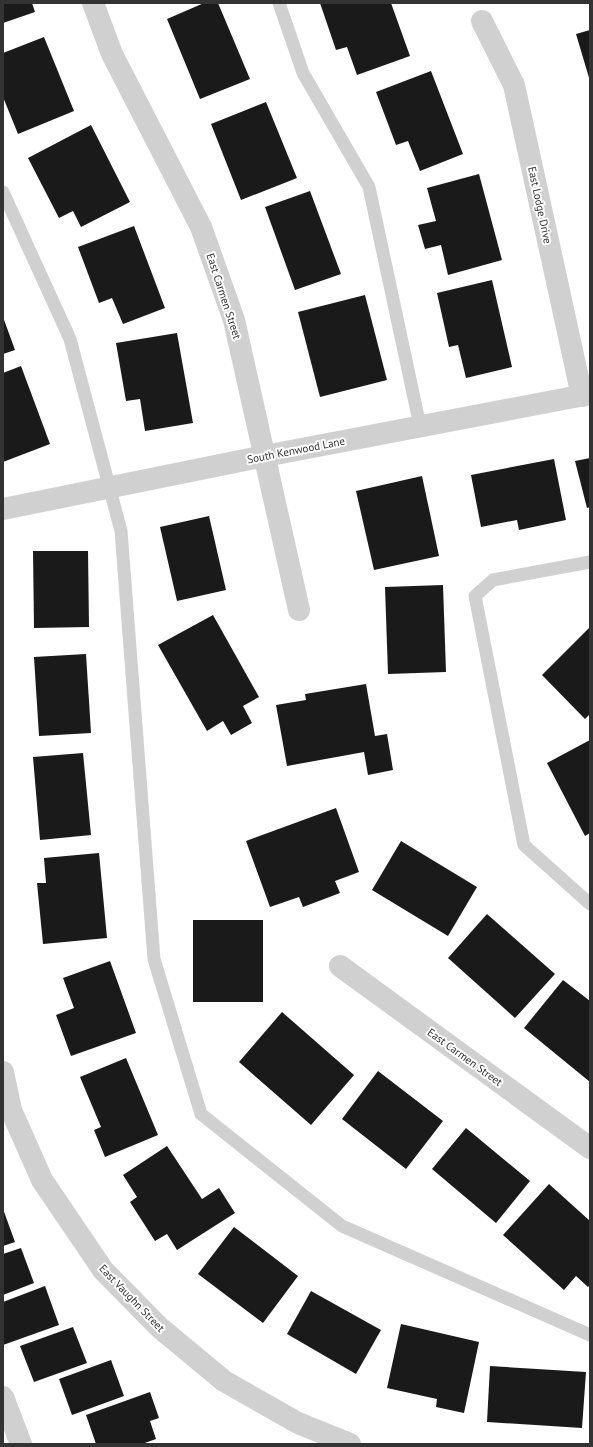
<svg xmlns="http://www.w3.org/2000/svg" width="593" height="1447" viewBox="0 0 593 1447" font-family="'PT Sans',sans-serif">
	<rect width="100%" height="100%" fill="#fff"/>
	<!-- building -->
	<g fill="#1a1a1a">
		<path d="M3,3H32L35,12L3,23Z"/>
		<path d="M204,3H218L250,79L200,99L167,19Z"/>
		<path d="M320,3H391L410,56L357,75L347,47L336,50Z"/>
		<path d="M590,30V81L576,34Z"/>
		<path d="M44,37L74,111L18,134L3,97V53Z"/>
		<path d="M431,71L463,154L420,171L408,141L396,145L376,92Z"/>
		<path d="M266,102L297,178L241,200L211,124Z"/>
		<path d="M91,125L130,202L81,227L73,211L59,218L28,158Z"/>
		<path d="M479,174L502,260L448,275L441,245L425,249L418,225L436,221L427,188Z"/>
		<path d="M310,191L341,274L295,290L265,207Z"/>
		<path d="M134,226L165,308L123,324L112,298L99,303L78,247Z"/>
		<path d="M492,280L512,367L466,378L458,345L449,347L437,293Z"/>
		<path d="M365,295L387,380L320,397L298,312Z"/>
		<path d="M3,317L15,350L3,354Z"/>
		<path d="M177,333L193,423L145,431L140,399L126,401L116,343Z"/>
		<path d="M21,366L50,444L3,462V373Z"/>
		<path d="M590,458V507L587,508L575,461Z"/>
		<path d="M554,459L566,520L519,530L517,520L481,527L471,475Z"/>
		<path d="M422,476L439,556L374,570L356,491Z"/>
		<path d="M209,516L226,590L177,601L160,527Z"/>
		<path d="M33,551H88L89,627L34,628Z"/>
		<path d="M443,585L446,672L388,674L385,587Z"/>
		<path d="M213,615L259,697L243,706L252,723L231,735L223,721L207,731L158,645Z"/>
		<path d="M590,627V714L585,719L542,675Z"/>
		<path d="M86,654L91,733L39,736L34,657Z"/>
		<path d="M366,684L375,736L387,734L393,770L368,775L364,752L287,766L276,705L306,700L305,694Z"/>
		<path d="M590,740V833L585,836L547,763Z"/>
		<path d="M83,753L91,835L40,840L33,757Z"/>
		<path d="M336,808L359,872L335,881L340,893L303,907L299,897L270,907L246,841Z"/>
		<path d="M401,841L477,887L448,936L372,890Z"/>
		<path d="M99,853L107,938L43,944L37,883H46L44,858Z"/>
		<path d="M487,914L555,974L515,1018L448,958Z"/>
		<rect x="193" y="920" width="70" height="82"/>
		<path d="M110,961L136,1033L71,1056L56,1015L74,1008L63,978Z"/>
		<path d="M563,980L590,1001V1082L524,1028Z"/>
		<path d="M282,1012L354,1075L311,1125L239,1062Z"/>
		<path d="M126,1058L158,1135L105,1157L94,1130L101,1127L80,1077Z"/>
		<path d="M378,1071L443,1121L406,1169L342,1119Z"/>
		<path d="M466,1128L530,1181L496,1223L432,1169Z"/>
		<path d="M167,1146L202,1199L219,1188L235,1213L177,1250L167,1234L155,1241L130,1202L137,1197L123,1175Z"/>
		<path d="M549,1184L590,1221V1285L588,1287L576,1276L564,1290L503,1235Z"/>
		<path d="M3,1209L15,1242L3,1246Z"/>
		<path d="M234,1227L298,1276L263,1323L198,1274Z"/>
		<path d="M21,1248L34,1283L3,1295V1254Z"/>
		<path d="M45,1286L59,1325L3,1345V1302Z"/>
		<path d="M311,1291L381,1330L356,1374L287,1334Z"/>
		<path d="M401,1324L479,1342L464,1413L436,1407L437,1399L387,1388Z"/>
		<path d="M73,1327L87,1363L34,1382L20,1346Z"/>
		<path d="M111,1360L124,1396L72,1415L59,1379Z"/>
		<path d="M490,1366L586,1372L582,1428L487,1422Z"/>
		<path d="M150,1392L159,1418L150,1421L156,1439L142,1444H96L86,1415Z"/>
	</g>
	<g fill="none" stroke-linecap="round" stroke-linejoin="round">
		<!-- lane -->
		<g stroke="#d0d0d0" stroke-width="13">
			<path d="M279,3L303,73L369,187L420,426"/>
			<path d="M3,192L70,339L121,531L154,959L201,1114L342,1226L590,1335"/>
			<path d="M590,562L493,580L475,596L524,845L590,904"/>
		</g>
		<!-- street -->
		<g stroke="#d0d0d0" stroke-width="22">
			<path d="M93,3L112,54L201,227L234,320L299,610"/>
			<path d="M482,21L514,85L582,396"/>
			<path d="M3,509L265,456L590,394"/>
			<path d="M340,966L590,1148"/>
			<path d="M3,1072L11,1110L42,1180L103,1270L159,1327L224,1381L298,1423L350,1444"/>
			<path d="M3,1397L21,1444"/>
		</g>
	</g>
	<g text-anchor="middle" stroke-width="4" stroke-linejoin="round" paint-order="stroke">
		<!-- street labels -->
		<g font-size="11" fill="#333" stroke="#fff">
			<text transform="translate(540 205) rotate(78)" y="4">East Lodge Drive</text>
			<text transform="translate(224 296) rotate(72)" y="4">East Carmen Street</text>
			<text transform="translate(296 450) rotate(-11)" y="4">South Kenwood Lane</text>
			<text transform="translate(465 1057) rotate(36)" y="4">East Carmen Street</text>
			<text transform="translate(132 1298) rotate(46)" y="4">East Vaughn Street</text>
		</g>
	</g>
	<!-- border -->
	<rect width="593" height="1447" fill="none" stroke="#333333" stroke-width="8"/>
</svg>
